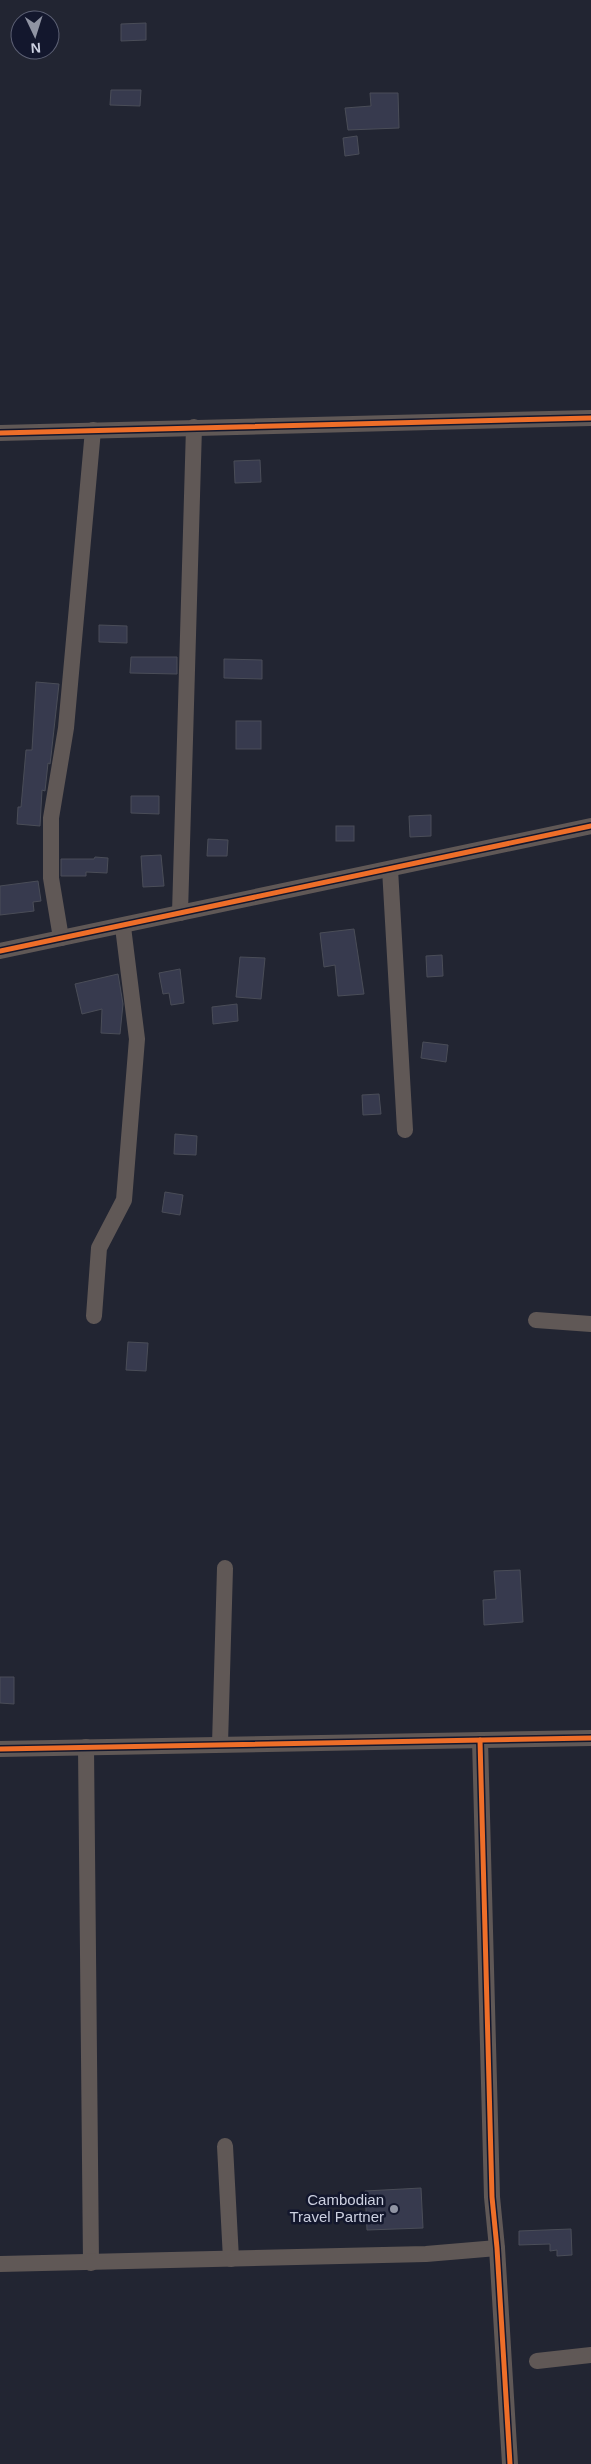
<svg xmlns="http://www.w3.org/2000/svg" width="591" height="2464" viewBox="0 0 591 2464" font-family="Arial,sans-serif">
	<rect width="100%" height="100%" fill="#222532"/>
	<!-- building -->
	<g fill="#373a4e" stroke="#4a4d58">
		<path d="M146,23V40L121,41V24Z"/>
		<path d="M111,90H141L140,106L110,105Z"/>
		<path d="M370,93H398L399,128L348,130L345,108L371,106Z"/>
		<path d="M357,136L359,154L345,156L343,138Z"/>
		<path d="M260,460L261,482L235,483L234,461Z"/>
		<path d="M99,625L127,626V643L99,642Z"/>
		<path d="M131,657H177V674L130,673Z"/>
		<path d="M224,659L262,660V679L224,678Z"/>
		<path d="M36,682L59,684L51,756L50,764L48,763L45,791L42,790L40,826L17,824L18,807H21L26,750H32Z"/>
		<rect x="236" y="721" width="25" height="28"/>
		<path d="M131,796H159V814L131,813Z"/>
		<path d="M431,815V836L410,837L409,816Z"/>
		<rect x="336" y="826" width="18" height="15"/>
		<path d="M208,839L228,840L227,856H207Z"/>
		<path d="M161,855L164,886L143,887L141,856Z"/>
		<path d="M95,857L108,858L107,873L86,872V876H61V859H94Z"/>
		<path d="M38,881L41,901L33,902L34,911L0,915V886Z"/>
		<path d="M354,929L364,994L338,996L335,965L324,967L320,933Z"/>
		<path d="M442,955L443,976L427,977L426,956Z"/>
		<path d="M240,957L265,958L261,999L236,997Z"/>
		<path d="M180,969L184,1003L171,1005L169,993L163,994L159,973Z"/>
		<path d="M118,974L123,1004L120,1034L101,1033L102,1009L82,1014L75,984Z"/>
		<path d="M237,1004L238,1021L213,1024L212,1007Z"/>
		<path d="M423,1042L448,1045L446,1062L421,1058Z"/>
		<path d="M379,1094L381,1114L363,1115L362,1095Z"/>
		<path d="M175,1134L197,1136L196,1155L174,1154Z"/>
		<path d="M165,1192L183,1195L180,1215L162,1212Z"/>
		<path d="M128,1342L148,1343L146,1371L126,1370Z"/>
		<path d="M520,1570L523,1622L484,1625L483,1600L496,1599L494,1571Z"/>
		<path d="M0,1677H14V1704L0,1703Z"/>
		<path d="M421,2188L423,2228L367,2230L365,2191Z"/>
		<path d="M571,2229L572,2255L557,2256V2250L550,2251V2244L519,2245V2231Z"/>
	</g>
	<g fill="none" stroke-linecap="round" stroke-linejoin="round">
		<!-- minor -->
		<g stroke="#605856" stroke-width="16">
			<path d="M0,433L591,418"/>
			<path d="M390,869L405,1130"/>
			<path d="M180,913L194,427"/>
			<path d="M61,938L51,878V818L66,728L93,430"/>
			<path d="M0,951L591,826"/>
			<path d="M94,1316L99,1248L124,1200L137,1039L123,927"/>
			<path d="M536,1320L591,1324"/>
			<path d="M480,1740L492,2197L497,2248L510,2464"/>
			<path d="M220,1744L225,1568"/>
			<path d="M86,1747L91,2263"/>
			<path d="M0,1749L591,1738"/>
			<path d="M225,2146L231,2259"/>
			<path d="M0,2264L426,2254L497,2248"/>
			<path d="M537,2361L591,2355"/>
		</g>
		<defs>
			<g id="cycleway">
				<path d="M0,433L591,418"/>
				<path d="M0,951L591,826"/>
				<path d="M480,1740L492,2197L497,2248L510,2464"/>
				<path d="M0,1749L591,1738"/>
			</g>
		</defs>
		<!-- cycleway casing -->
		<use href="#cycleway" stroke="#13172d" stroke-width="8"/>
		<!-- cycleway -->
		<use href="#cycleway" stroke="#ee6e29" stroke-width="5"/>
	</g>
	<!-- markers -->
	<circle fill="#9094a3" stroke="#13172d" stroke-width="2" cx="394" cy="2209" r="5"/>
	<g text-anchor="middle" stroke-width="5" stroke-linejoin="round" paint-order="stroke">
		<!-- poi labels -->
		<g font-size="15" fill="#ccd0e0" stroke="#13172d" text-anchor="end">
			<text x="384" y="2205">Cambodian<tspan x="384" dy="17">Travel Partner</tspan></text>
		</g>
	</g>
	<!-- north arrow -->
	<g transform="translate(35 35) rotate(176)"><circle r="24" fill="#13172d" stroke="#5d6175"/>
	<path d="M0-4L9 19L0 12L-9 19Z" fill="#9094a3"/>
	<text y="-8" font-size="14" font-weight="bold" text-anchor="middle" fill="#ccd0e0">N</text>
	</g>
</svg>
